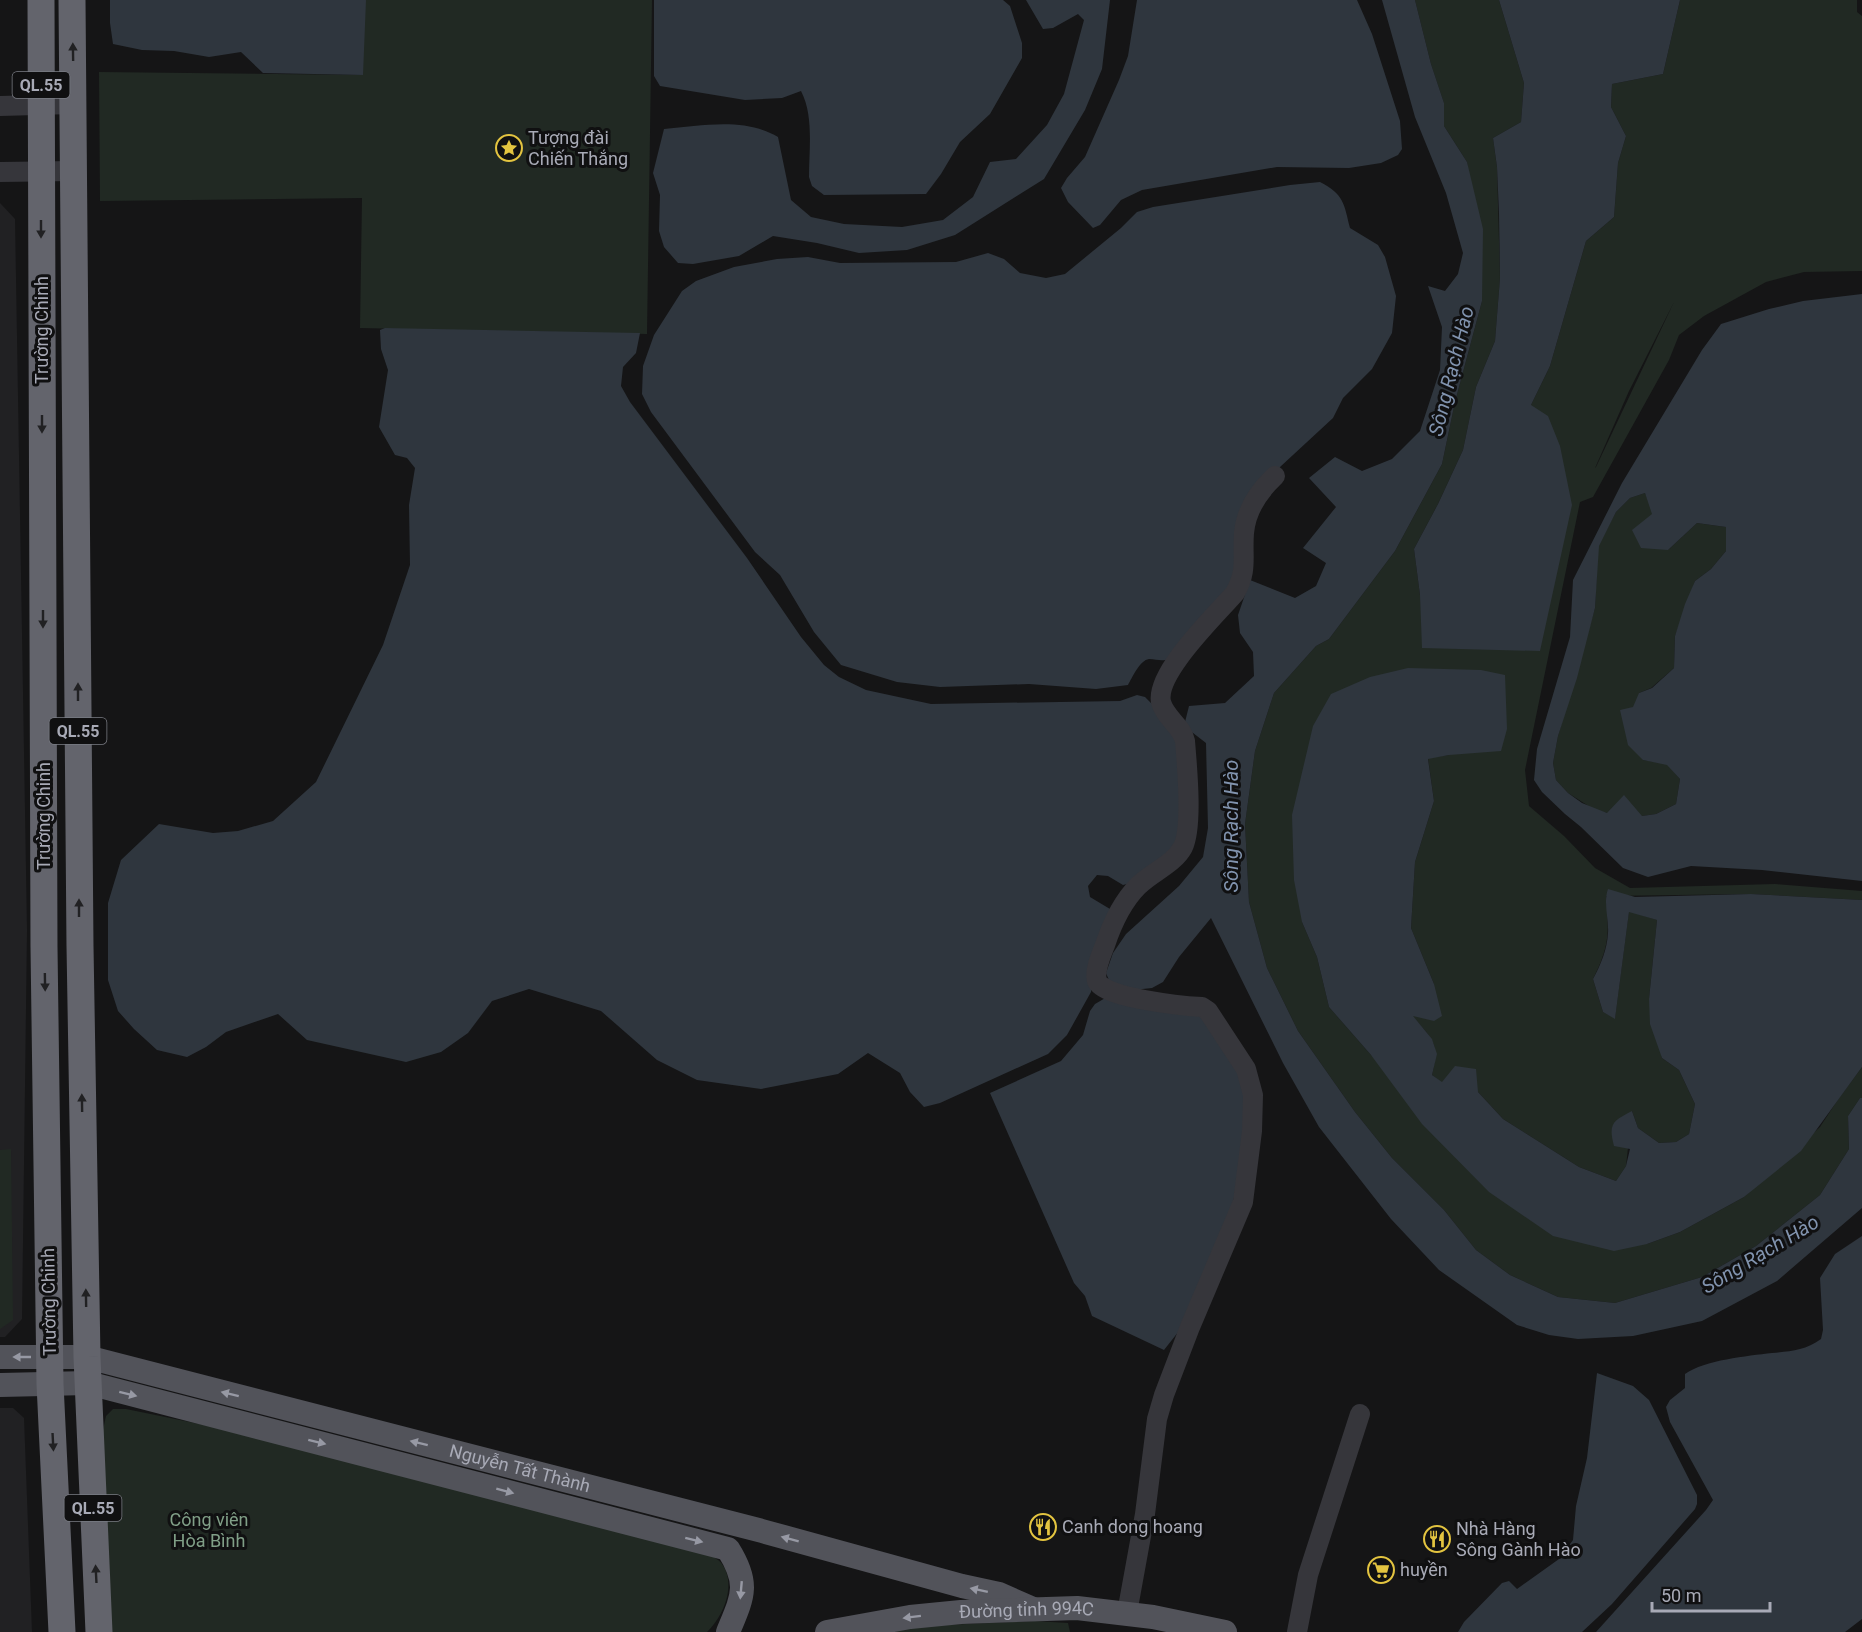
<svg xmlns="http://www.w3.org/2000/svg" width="1862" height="1632" viewBox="0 0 1862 1632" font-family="Roboto,sans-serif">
	<rect width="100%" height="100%" fill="#151516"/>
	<!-- built -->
	<g fill="#212123">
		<path d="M0,203L15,219L27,930L22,1319L5,1337H0Z"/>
		<path d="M0,1408H13L24,1418L32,1632H0Z"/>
	</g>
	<!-- green -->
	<g fill="#212923" fill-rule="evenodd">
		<path d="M365,0H652L647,334L360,328L362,198L100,201L99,72L362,75Z"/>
		<path d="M1415,0H1499L1524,83L1521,122L1493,138L1497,167L1500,278L1495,341L1476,387L1463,450L1438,504L1414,549L1420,595L1531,405L1550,366L1586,241L1614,217L1618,163L1626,136L1611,107L1612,84L1663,74L1680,0H1857V12L1862,16V271L1804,272L1766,282L1704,316L1679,335L1669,360L1593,497L1580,502L1525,770L1529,806L1564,836L1595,868L1630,888L1775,884L1862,891V900L1751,894L1606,896C1609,933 1610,945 1593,979L1603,1012L1615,1018L1629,911L1657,920L1649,999L1662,1058L1679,1070L1695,1104L1689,1134L1676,1142L1659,1143L1638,1128L1632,1111L1626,1166L1616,1181L1579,1167L1503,1119L1478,1092L1442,1083L1432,1075C1440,1042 1433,1040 1412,1016L1434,984L1411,928L1415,862L1434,801L1428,758L1449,755L1481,670L1302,922L1317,957L1329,1007L1371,1055L1647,1244L1680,1232L1744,1197L1820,1127L1837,1101L1862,1067V1098H1860L1848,1116L1849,1149L1820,1195L1756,1246L1702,1277L1615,1303L1558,1297L1510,1275L1476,1250L1444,1210L1392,1158L1355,1112L1298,1031L1267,968L1249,902L1245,824L1255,751L1274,693L1316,646L1329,639L1395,551L1442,464L1455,402L1482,301L1467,162L1444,126V103L1431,64ZM1674,302L1596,467L1595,468L1629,391Z"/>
		<path d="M1645,493L1668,550L1697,523L1726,527V551L1711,569L1695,581L1675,636L1674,668L1651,688L1639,693L1643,760L1667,764L1680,779L1676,804L1656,814L1642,816L1607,813L1595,810L1568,793L1556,780L1553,763L1558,736L1595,608L1598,546L1616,512L1630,498Z"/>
		<path d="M11,1149L13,1320L0,1329V1150Z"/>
		<path d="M113,1409H126L224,1429L711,1555C714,1557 720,1561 722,1564C737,1585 723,1617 707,1632H111L101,1439L106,1416Z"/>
		<path d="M1035,1621L1068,1623L1070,1632H892L919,1626Z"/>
	</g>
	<!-- water -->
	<g fill="#2f363e" fill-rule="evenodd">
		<path d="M110,0H366L363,75L263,73L241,52L209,57L174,51L142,50L113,44L110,23Z"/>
		<path d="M654,0H1003L1010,6L1022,43V58L990,114L960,142L941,174L926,194L824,195L812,186L809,177C809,149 814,116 801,91L782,98L745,100L660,86L654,76Z"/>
		<path d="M1026,0H1110L1102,69L1085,110L1044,179L955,235L907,250L859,253L817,243L773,236L739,256L693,264L678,263L664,247L659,231L660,195L653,173L664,129C702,126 744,117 778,137L791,200L811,217L844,224L902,227L943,220L973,197L990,162L1016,159L1047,125L1064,94L1084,20L1078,14L1053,28L1043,29Z"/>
		<path d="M1137,0H1357L1372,34L1400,121L1402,149L1398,155L1381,163L1349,168L1277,167L1142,190L1121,200L1100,225L1093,228L1068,202L1061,188L1067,178L1085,157L1119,80L1128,56Z"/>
		<path d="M1382,0H1415L1431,64L1444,103V126L1467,162L1483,229L1482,301L1455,402L1442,464L1395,551L1329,639L1316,646L1274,693L1255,751L1245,824L1249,902L1267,968L1298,1031L1355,1112L1392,1158L1444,1210L1476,1250L1510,1275L1558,1297L1615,1303L1702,1277L1756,1246L1820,1195L1849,1149L1848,1116L1860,1098H1862V1208L1777,1281L1702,1321L1633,1336L1578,1339L1549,1335L1517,1325L1439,1270L1391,1219L1319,1127L1283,1063L1211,918L1179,957L1163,982L1152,988L1133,990L1111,985L1106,973L1113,953L1126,934L1179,886L1203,857L1208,828L1206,743L1184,726L1189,706L1225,703L1254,676L1253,652L1240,633L1238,615L1250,580L1295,598L1316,586L1326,563L1303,548L1336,507L1309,478L1335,457L1362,471L1392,459L1420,431L1440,370L1442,327L1428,286L1445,291L1458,274L1463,253L1446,193L1415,117Z"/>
		<path d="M1499,0H1680L1663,74L1612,84L1611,107L1626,136L1618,163L1614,217L1586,241L1550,366L1531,405L1548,416L1560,446L1572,505L1540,651L1422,648L1420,595L1414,549L1438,504L1463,450L1476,387L1495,341L1500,278L1499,214L1497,167L1493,138L1521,122L1524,83Z"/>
		<path d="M1320,182C1344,194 1344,204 1350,228L1378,245L1385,257L1396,296L1392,333L1372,369L1343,398L1333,418L1268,478L1238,577L1169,659C1161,662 1157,659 1149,659C1140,660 1132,678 1128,685L1096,689L1029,684L940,687L897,682L841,665L814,632L780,575L755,552L651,412L642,394L643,366L654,335L682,291L696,281L734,267L777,259L808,257L840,263L956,262L988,253L1004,259L1020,273L1046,278L1065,274L1121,228L1137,212L1153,207L1290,185Z"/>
		<path d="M1862,294V881L1762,870L1691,866L1648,877L1623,868L1581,827L1565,814L1542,792L1534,780L1537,749L1570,637L1573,580L1622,483L1702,350L1721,324L1769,309L1803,301ZM1645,493L1652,514L1632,530L1641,548L1668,550L1697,523L1726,527V551L1711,569L1695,581L1685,604L1675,636L1674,668L1652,688L1639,693L1633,707L1620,710L1628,745L1643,760L1667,765L1680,779L1676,804L1656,814L1642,816L1624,795L1607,813L1582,803L1568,793L1556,780L1553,763L1558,736L1577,678L1595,608L1599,546L1616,512L1630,498Z"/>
		<path d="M385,328L640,333L636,353L623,367L621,386L630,402L747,558L801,637L824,665L839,677L866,690L931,704L1120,701L1137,695L1145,697L1159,711L1183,750L1180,840L1135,882L1123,885L1108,876L1097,875L1088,886L1090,897L1115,912L1093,969L1091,992L1067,1035L1048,1054L940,1103L924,1107L910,1092L900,1073L868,1053L838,1074L761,1089L697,1080L657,1060L601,1011L529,989L492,1001L468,1033L441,1052L406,1062L307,1040L278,1014L226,1032L206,1047L187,1057L157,1050L134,1029L118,1011L108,980V903L121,860L159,824L213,833L238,831L273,821L316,782L383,645L410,565L409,505L415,468L407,458L395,455L379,427L388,370L381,349L380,330Z"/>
		<path d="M1408,668L1481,670L1505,675L1507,729L1501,751L1449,755L1428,759L1434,801L1415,862L1411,928L1434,984L1442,1016L1434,1021L1413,1016L1432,1039L1437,1054L1432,1075L1442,1082L1455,1066L1476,1069L1478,1092L1503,1119L1579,1167L1616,1181L1626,1166L1630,1149L1614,1146C1608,1123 1613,1121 1632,1111L1638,1128L1659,1143L1676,1142L1689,1134L1695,1104L1679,1070L1662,1058L1650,1024L1649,999L1657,920L1629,912L1615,1019L1603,1012L1593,979C1601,964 1607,950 1608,933C1609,919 1603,903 1608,889L1635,897L1751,894L1862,900V1067L1801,1151L1744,1197L1680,1232L1647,1244L1614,1251L1553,1236L1489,1192L1422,1124L1371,1055L1329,1007L1317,957L1302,922L1294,880L1292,815L1313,726L1331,694L1370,677Z"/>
		<path d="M1107,997L1201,1016L1240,1072L1250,1103L1230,1221L1179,1331L1164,1350L1092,1316L1085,1296L1074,1283L990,1093L1061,1061L1083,1035L1090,1011L1095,1004Z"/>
		<path d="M1862,1236V1619L1845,1632H1596L1706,1510L1713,1500L1670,1422L1666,1407L1670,1400L1685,1388V1374C1705,1360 1747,1356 1772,1353C1790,1351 1805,1351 1821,1339L1823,1330L1820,1278L1835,1254Z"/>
		<path d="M1597,1373L1633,1386L1649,1400L1697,1495V1504L1695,1509L1612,1604L1582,1632H1458L1464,1622L1502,1583L1509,1581L1517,1589L1559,1559L1573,1540L1576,1506L1587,1458Z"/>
	</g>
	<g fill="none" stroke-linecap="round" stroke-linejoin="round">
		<!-- minor -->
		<g stroke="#36363b" stroke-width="20">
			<path d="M0,106L73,104"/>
			<path d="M0,172L74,171"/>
			<path d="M1127,1613L1145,1514L1157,1419L1164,1395L1190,1327L1243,1202L1252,1131L1253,1095L1246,1069L1208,1011L1202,1007C1184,1006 1103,998 1097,981C1094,971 1101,955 1105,945C1112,924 1122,902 1138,886C1152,872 1174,864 1183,847C1193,826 1187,766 1185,741C1182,726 1165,718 1161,702C1155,673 1216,615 1235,593C1248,570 1242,557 1244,533C1246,510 1259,491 1275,476"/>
			<path d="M1297,1632L1308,1575L1360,1414"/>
		</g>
		<!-- major -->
		<g stroke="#52535a" stroke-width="24">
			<path id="s1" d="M0,1357H87L762,1531L962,1586L999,1594L1033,1609"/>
			<path d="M0,1385L88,1383L728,1549C750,1584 743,1596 728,1632"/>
			<path id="s2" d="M827,1632L910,1617L961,1612L1077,1608L1153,1617L1225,1632"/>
		</g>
		<!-- highway -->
		<g stroke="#63646c" stroke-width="27">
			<path d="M41,0L44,947L50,1384L62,1632"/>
			<path d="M72,0L80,946L87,1357L99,1632"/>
		</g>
	</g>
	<!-- one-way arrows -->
	<defs><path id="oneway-solid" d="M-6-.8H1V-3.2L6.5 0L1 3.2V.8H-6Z" transform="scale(1.5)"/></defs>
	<g fill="#212123">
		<use href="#oneway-solid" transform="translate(73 52) rotate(-91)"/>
		<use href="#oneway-solid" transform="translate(41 229) rotate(90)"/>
		<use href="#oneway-solid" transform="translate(42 424) rotate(90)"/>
		<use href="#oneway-solid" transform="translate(43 619) rotate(90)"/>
		<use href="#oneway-solid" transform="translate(78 692) rotate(-90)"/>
		<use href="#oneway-solid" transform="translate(79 908) rotate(-90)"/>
		<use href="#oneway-solid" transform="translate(45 982) rotate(89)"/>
		<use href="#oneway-solid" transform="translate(82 1103) rotate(-91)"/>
		<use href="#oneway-solid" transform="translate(86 1298) rotate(-91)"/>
		<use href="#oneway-solid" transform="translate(53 1442) rotate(87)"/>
		<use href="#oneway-solid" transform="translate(96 1574) rotate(-93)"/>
	</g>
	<g fill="#9799a4">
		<use href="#oneway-solid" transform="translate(22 1357) rotate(180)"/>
		<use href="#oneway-solid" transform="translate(128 1394) rotate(14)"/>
		<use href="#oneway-solid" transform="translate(230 1394) rotate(-166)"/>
		<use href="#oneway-solid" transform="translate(317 1442) rotate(14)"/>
		<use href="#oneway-solid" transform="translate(419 1443) rotate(-166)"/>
		<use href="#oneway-solid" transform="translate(505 1491) rotate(15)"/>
		<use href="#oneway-solid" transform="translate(790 1539) rotate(-165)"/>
		<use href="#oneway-solid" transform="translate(694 1540) rotate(14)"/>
		<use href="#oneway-solid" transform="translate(741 1590) rotate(95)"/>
		<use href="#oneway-solid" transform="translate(979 1590) rotate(-168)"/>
		<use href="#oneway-solid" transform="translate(912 1617) rotate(173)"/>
	</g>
	<!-- icons -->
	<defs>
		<symbol id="sight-ring" viewBox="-11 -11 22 22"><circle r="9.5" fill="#101011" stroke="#e3c440" stroke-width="1.5"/><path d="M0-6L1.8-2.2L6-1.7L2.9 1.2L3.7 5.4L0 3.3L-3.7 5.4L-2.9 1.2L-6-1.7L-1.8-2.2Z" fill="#e3c440"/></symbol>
		<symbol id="restaurant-ring" viewBox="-11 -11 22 22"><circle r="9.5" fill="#101011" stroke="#e3c440" stroke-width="1.5"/><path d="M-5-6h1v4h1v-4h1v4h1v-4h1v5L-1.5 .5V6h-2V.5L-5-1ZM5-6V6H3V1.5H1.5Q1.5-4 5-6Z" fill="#e3c440"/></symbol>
		<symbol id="supermarket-ring" viewBox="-11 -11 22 22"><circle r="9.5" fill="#101011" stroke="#e3c440" stroke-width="1.5"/><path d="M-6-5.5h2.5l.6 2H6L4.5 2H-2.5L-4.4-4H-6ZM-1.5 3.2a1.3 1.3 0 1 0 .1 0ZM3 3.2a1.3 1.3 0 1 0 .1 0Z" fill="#e3c440"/></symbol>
	</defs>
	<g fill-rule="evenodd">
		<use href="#sight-ring" x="494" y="133" width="30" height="30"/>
		<use href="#restaurant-ring" x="1028" y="1512" width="30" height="30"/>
		<use href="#restaurant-ring" x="1422" y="1524" width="30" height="30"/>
		<use href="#supermarket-ring" x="1366" y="1555" width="30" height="30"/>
	</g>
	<g text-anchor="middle" stroke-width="6" stroke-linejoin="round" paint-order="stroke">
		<!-- shield labels -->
		<g fill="#101011" stroke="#7a7c84" stroke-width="1.5">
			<rect x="12.5" y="72" width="57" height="26" rx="4.5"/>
			<rect x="49.5" y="718" width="57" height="26" rx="4.5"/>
			<rect x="64.5" y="1495" width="57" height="26" rx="4.5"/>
		</g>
		<g font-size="16" font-weight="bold" fill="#a8aab6">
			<text x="41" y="91">QL.55</text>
			<text x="78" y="737">QL.55</text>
			<text x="93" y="1514">QL.55</text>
		</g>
		<!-- poi labels -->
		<g font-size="18" fill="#a8aab6" stroke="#101011" text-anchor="start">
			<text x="528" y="144">Tượng đài<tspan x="528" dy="21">Chiến Thắng</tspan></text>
			<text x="1062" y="1533">Canh dong hoang</text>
			<text x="1456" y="1535">Nhà Hàng<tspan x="1456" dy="21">Sông Gành Hào</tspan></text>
			<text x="1400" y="1576">huyền</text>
		</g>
		<!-- street labels -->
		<g font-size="18" fill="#a8aab6" stroke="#101011">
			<text transform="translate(42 330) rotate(-90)" y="6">Trường Chinh</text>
			<text transform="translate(44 816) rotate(-90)" y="6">Trường Chinh</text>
			<text transform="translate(49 1302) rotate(-91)" y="6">Trường Chinh</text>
			<text dy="6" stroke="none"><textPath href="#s1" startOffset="534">Nguyễn Tất Thành</textPath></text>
			<text dy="6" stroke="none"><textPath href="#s2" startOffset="201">Đường tỉnh 994C</textPath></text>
		</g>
		<!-- park labels -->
		<g font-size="18" fill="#809f87" stroke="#101011">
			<text x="209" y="1526">Công viên<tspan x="209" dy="21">Hòa Bình</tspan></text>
		</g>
		<!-- water labels -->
		<g font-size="20" font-style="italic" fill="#8193ae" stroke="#101011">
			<text transform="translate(1451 371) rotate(-76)" y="7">Sông Rạch Hào</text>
			<text transform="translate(1231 826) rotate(-90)" y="7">Sông Rạch Hào</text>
			<text transform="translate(1760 1254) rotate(-31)" y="7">Sông Rạch Hào</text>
		</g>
	</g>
	<!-- scale -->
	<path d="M1652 1602v9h118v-9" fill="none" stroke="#a8aab6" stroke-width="3"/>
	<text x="1661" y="1602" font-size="18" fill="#a8aab6" stroke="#101011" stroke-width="4.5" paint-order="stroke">50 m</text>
</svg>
